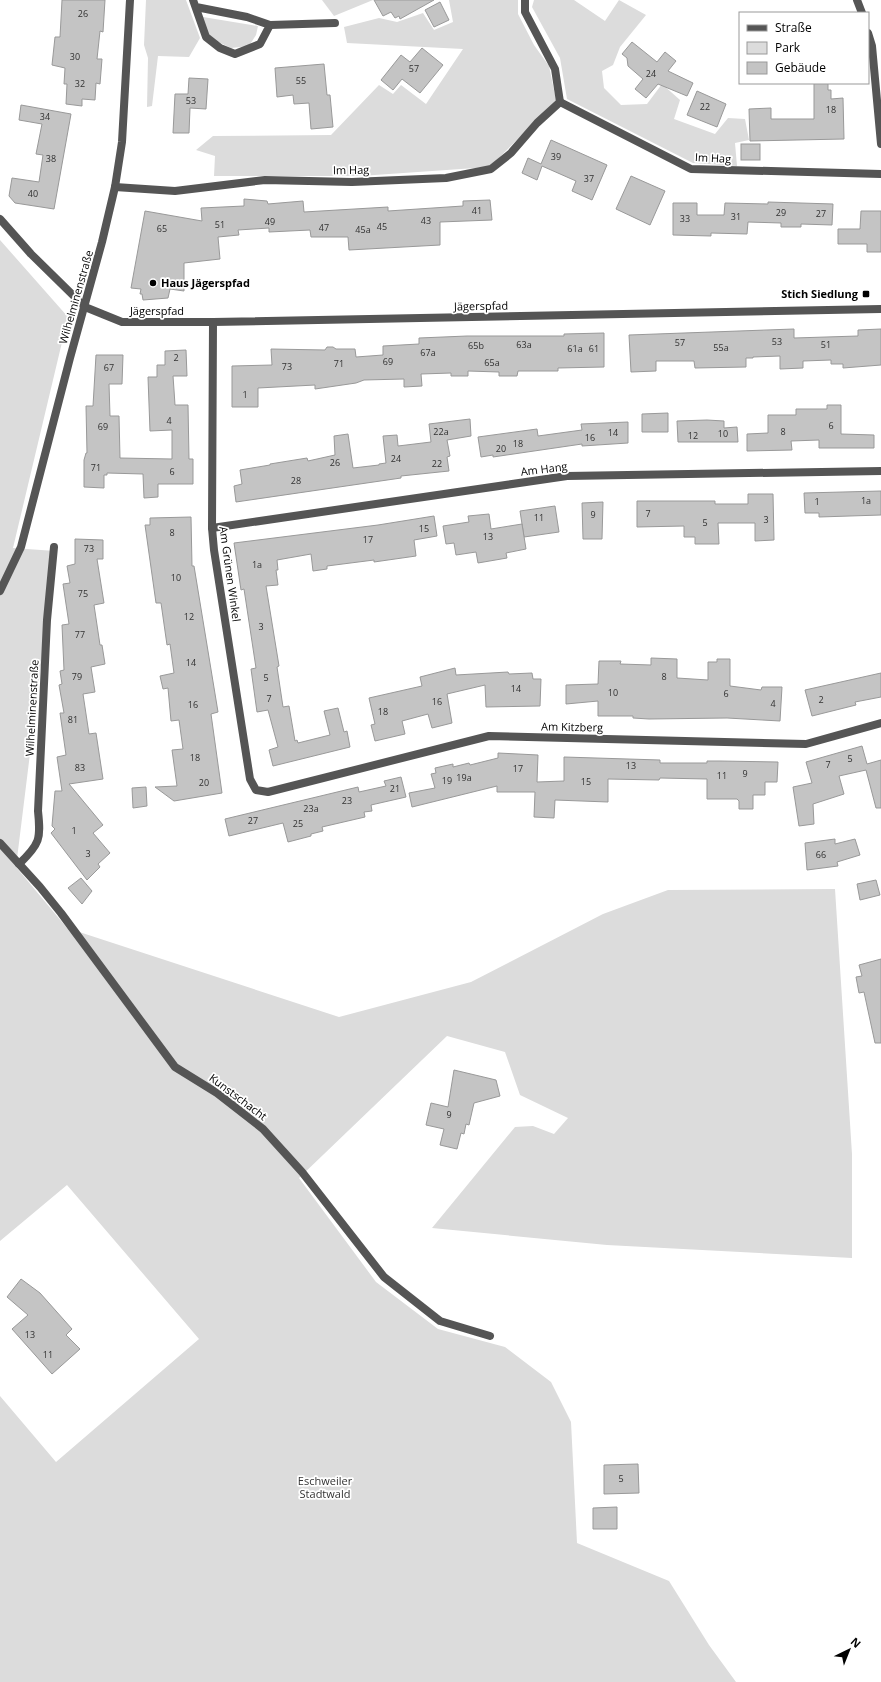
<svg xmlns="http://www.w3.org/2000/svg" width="881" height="1682" viewBox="0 0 881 1682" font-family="'Open Sans',sans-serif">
	<rect width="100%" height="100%" fill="#fff"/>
	<!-- green -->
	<g fill="#dcdcdc">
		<path d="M146,0H186L200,38L189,57L158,56L152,106L147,107L148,58L144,45Z"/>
		<path d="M322,0H373L334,16Z"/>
		<path d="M449,0H518V14L534,45L549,66L556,100L490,167L360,176H214L215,156L196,150L213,136L331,135L379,85L393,94L401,85L426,104L463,49L347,43L344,27L379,18L397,22L423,13L434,30L453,22Z"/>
		<path d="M534,0H574L605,21L619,0L646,15L620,47L613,65L602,71L604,88L621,105L647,104L662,84L680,100L674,119L715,134L728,118L745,119L749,140L735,143L737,166L693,163L567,99L560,58L532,7Z"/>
		<path d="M203,17L258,26L256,35L249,46L231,48L210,38L202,20Z"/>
		<path d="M0,240L68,317L13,548L55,551L16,867L67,928L339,1017L471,982L603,914L668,890L835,889L852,1154V1258L607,1245L432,1228L515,1127L533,1126L554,1134L568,1118L520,1095L505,1052L447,1036L299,1178L376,1282L438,1329L505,1347L551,1382L571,1422L577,1543L669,1581L709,1645L736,1682H0V1396L56,1462L199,1339L67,1185L0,1241Z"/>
	</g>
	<!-- building -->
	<g fill="#c4c4c4" stroke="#999">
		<path d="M62,0H105L103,32L100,31L97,59H102L100,84L96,83L95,100L82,99V106L66,104L67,84H64L65,68L52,65L55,37H60Z"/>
		<path d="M374,0H434L400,19L399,16L395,18L391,12L383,16Z"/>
		<path d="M440,2L449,20L434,27L425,10Z"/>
		<path d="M632,42L657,62L665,52L676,61L668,71L693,83L687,96L658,84L646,98L635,89L643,79L628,66L627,58L622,54Z"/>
		<path d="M422,48L443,65L420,93L402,79L393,90L381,80L401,55L410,62Z"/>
		<path d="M324,64L327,95H330L333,127L311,129L309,103L294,104L293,95L277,97L275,68Z"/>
		<path d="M189,78L208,79L206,109L190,108L189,133H173L175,94H188Z"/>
		<path d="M814,83H828V90H831V99L843,98L844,139L750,141L749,109L771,108V119H814Z"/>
		<path d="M697,91L726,104L717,127L687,115Z"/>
		<path d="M21,105L71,114L54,209L15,203L9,196L12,178L39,182L43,155L36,154L42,124L19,120Z"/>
		<path d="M551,140L607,165L592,200L572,191L576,181L542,166L537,180L522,173L528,158L541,164Z"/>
		<rect x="741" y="144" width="19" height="16"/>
		<path d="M631,176L665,191L650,225L616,209Z"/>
		<path d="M244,199L267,201L268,204L303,201L304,212L388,207V211L463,206V201L490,200L492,220L440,222V245L349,250L348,237H311L310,230L269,232V228L238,230L239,235L218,237L220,259L184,263V291L170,289L168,298L143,300L142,294H140L141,289L131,288L145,211L202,221L201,208L244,206Z"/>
		<path d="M768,202L833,204L832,225L801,224V227H781V223L748,222L747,234L711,233V236L673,235V203H697V215H724L725,203L768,204Z"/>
		<path d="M861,211H881V252H867V244H838V229H860Z"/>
		<path d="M794,329V338L858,336V330L881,329V365L843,368V364H831V360L803,361V368L780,369V356L753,357V358H746V367L695,368L694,361H656V371L631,372L629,335Z"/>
		<path d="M604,333V367L558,368V371H518L517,376H499V372L468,371V376H451V373L421,374L422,386L404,387V379L364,380L356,383L315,389V385L258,388V407H232V366L272,365L271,349L325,350L327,347H333L336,349H355L356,357L383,355V346L419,344V338L467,336H564V334Z"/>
		<path d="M186,350L187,376H173L174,390L175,405H188L189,459H193V484H158V497L144,498L143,474L107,473V475H104V488L84,487V460L86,453H87L86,406H93L96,355H123L122,384H109L110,416H119L120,458L172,459V430L150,431L148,377H157V365H165V351Z"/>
		<path d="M827,405H841V434L874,435V448H819V440L791,441L792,450L747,451V434L768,433V415H796V409H827Z"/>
		<path d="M668,413V432H642V414Z"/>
		<path d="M470,419L471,436L447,440L450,456L447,457L449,471L401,476V478L236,502L234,486L242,484L240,470L270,465V464L307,458L308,461L335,455L334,436L348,434L353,468L379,465V464L386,463L383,436L397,435L398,446L431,442L429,424Z"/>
		<path d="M707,420L724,421V428L737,427L738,442H678L677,421Z"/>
		<path d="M628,422V443L582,446V444L493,457V455L481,457L478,437L537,429L538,436L582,430L581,424Z"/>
		<path d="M881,491V515L819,517V513H805L804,493Z"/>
		<path d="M748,494H773L774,540L755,541V523H718L719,544H695V537H684V526L637,527V501H715V504H748Z"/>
		<path d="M603,502L602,539H583L582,503Z"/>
		<path d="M555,506L559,532L524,537L520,511Z"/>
		<path d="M489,514L491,529L522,524L526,549L506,553L507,558L478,563L476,552L456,555L454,543L446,544L443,526L469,522L468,516Z"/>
		<path d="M434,516L437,536L414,540L416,556L374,562V560L327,566V569L313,571L311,554L277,560L278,570H276L278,585L266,586L279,666L277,667L283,707L289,706L295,741L297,740L298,743L330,735L324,711L338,708L344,732L347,731L350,747L273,766L269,750L278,747L268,710L257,712L251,669L256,668L244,589L241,590L234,543L378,525Z"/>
		<path d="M191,517L192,566H194L218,712L211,714L222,793L174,801L155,787L177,786L172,750L183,749L179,720L171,721L168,688L163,689L160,676L174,673L170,644L167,645L161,603H156L145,525H150V518Z"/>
		<path d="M75,539L103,540V559H97L104,603L94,605L100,645H102L105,664L91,667L95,692L83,694L89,734L96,733L103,779L69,784L103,825L93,833L110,853L98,864L100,867L87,880L51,833L55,829L52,826L55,791H62L57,757L66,755L60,713H64L59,685L62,684L60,671L64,670L62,625L69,624L63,584L70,583L67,566L75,564Z"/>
		<path d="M651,658L677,659V678L708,680V662H717V659H730V686L761,690L762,687H782L780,721L727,718L649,719L633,718V716H598V701L566,704V685L598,684L599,661H621L620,664L651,665Z"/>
		<path d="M455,668L456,675L508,672L509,674L532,673L533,679H541L540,706L486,707L485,685L447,694L452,723L432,728L428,714L402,721L405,734L375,741L371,725L375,724L369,698L422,686L420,677Z"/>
		<path d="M881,673V697L855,702L856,705L812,716L805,690Z"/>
		<path d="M862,746L867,764L881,760V808H876L866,770L839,776L844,794L813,804L814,824L799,826L793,787L812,783L806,762Z"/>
		<path d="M498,753L538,755L537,782L564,781V757L660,760V763H707V761H720L778,762L777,782H765V795H753V809H739V801L737,799H707V779L660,778L659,780L608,779V802L555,800L554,818L534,817L535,792H497V786L412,807L409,793L435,788L431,774L436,773L435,768L453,764V767L469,763L470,765L498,758Z"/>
		<path d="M401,777L406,797L371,805L372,811L364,812L365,817L322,827L323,831L311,834V836L288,842L283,823L229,836L225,819L358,787L359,792L386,786L384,781Z"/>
		<path d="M146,787L147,806L133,808L132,788Z"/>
		<path d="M835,839V844L855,839L860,855L837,862L838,866L807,870L805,843Z"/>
		<path d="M81,878L92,891L82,904L68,888Z"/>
		<path d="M876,880L880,895L860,900L857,884Z"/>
		<path d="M881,959V1043H875L864,992L859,993L856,977L862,976L859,965Z"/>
		<path d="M454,1070L496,1080L500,1096L474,1103L469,1125L466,1124L464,1134L461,1133L457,1149L440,1145L444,1129L426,1125L431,1103L448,1107Z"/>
		<path d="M21,1279L40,1293L72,1329L66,1335L80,1349L52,1374L12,1329L28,1315L7,1297Z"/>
		<path d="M638,1464L639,1493L604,1494V1465Z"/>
		<path d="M617,1507V1529H593V1508Z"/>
	</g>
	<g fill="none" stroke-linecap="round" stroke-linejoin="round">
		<!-- minor -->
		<g stroke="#555" stroke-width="8">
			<path d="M193,0L206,37L220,48L235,54L260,44L270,25L247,17L196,7"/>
			<path d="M857,0L862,13"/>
			<path d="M270,25L335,23"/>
			<path d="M868,33L872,46L881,144"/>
			<path d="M560,102L691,169L881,174"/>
			<path d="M115,187L175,191L265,180L352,182L446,178L491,169L511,153L537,123L560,102L555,69L525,12V0"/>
			<path d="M0,219L31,254L85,307L122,322H213L881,309"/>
			<path d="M213,322L212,528L214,550L250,779L256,790L268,792L489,736L806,744L881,723"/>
			<path d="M212,528L567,476L881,471"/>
			<path d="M0,591L21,547L70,358L102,242L115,187L122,142L130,0"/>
			<path d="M0,843L40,887L61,913L175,1067L217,1093L263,1129L302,1172L384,1277L440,1321L490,1336"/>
			<path d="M19,864C40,844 41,839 38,811L47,620L54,547"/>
		</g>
	</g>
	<!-- markers -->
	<g fill="#000" stroke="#fff" stroke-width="1.5">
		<circle cx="153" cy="283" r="4"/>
		<rect x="862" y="290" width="8" height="8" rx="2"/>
	</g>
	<g text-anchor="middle" stroke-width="3.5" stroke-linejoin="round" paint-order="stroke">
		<!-- number labels -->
		<g font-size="9" fill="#313131">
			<text x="83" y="17">26</text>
			<text x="75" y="60">30</text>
			<text x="414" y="72">57</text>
			<text x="651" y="77">24</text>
			<text x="301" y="84">55</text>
			<text x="80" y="87">32</text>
			<text x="191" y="104">53</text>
			<text x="705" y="110">22</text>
			<text x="831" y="113">18</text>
			<text x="45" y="120">34</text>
			<text x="556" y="160">39</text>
			<text x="51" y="162">38</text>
			<text x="589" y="182">37</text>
			<text x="33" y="197">40</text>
			<text x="477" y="214">41</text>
			<text x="781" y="216">29</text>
			<text x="821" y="217">27</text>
			<text x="736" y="220">31</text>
			<text x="685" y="222">33</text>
			<text x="426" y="224">43</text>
			<text x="270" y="225">49</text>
			<text x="220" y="228">51</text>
			<text x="382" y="230">45</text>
			<text x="324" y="231">47</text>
			<text x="162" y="232">65</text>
			<text x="363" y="233">45a</text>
			<text x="777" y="345">53</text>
			<text x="680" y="346">57</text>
			<text x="524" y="348">63a</text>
			<text x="826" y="348">51</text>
			<text x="476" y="349">65b</text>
			<text x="721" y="351">55a</text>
			<text x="575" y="352">61a</text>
			<text x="594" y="352">61</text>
			<text x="428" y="356">67a</text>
			<text x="176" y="361">2</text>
			<text x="388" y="365">69</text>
			<text x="492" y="366">65a</text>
			<text x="339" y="367">71</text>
			<text x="287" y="370">73</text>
			<text x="109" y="371">67</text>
			<text x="245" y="398">1</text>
			<text x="169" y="424">4</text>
			<text x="831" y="429">6</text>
			<text x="103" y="430">69</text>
			<text x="441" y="435">22a</text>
			<text x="783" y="435">8</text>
			<text x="613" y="436">14</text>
			<text x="723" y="437">10</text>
			<text x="693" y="439">12</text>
			<text x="590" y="441">16</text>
			<text x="518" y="447">18</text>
			<text x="501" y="452">20</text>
			<text x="396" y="462">24</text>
			<text x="335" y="466">26</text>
			<text x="437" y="467">22</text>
			<text x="96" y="471">71</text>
			<text x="172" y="475">6</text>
			<text x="296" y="484">28</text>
			<text x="866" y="504">1a</text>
			<text x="817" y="505">1</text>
			<text x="648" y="517">7</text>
			<text x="593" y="518">9</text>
			<text x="539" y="521">11</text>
			<text x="766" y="523">3</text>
			<text x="705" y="526">5</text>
			<text x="424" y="532">15</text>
			<text x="172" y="536">8</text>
			<text x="488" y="540">13</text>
			<text x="368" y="543">17</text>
			<text x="89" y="552">73</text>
			<text x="257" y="568">1a</text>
			<text x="176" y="581">10</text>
			<text x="83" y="597">75</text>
			<text x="189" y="620">12</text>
			<text x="261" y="630">3</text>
			<text x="80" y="638">77</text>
			<text x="191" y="666">14</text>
			<text x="77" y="680">79</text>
			<text x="664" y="680">8</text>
			<text x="266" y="681">5</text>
			<text x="516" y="692">14</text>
			<text x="613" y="696">10</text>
			<text x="726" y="697">6</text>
			<text x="269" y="702">7</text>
			<text x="821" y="703">2</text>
			<text x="437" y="705">16</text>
			<text x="773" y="707">4</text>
			<text x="193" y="708">16</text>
			<text x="383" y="715">18</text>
			<text x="73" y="723">81</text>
			<text x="195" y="761">18</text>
			<text x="850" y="762">5</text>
			<text x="828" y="768">7</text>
			<text x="631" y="769">13</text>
			<text x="80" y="771">83</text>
			<text x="518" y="772">17</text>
			<text x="745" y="777">9</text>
			<text x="722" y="779">11</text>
			<text x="464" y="781">19a</text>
			<text x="447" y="784">19</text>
			<text x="586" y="785">15</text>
			<text x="204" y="786">20</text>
			<text x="395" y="792">21</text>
			<text x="347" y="804">23</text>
			<text x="311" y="812">23a</text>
			<text x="253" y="824">27</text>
			<text x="298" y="827">25</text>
			<text x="74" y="834">1</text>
			<text x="88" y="857">3</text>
			<text x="821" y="858">66</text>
			<text x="449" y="1118">9</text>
			<text x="30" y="1338">13</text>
			<text x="48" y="1358">11</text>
			<text x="621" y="1482">5</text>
		</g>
		<!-- street labels -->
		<g font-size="11" fill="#000" stroke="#fff">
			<text transform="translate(713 158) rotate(3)" y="4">Im Hag</text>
			<text transform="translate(351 170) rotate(-1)" y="4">Im Hag</text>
			<text transform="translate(76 297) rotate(-74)" y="4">Wilhelminenstraße</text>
			<text transform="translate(481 306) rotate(-1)" y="4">Jägerspfad</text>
			<text x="157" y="315">Jägerspfad</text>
			<text transform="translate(544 469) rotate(-7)" y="4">Am Hang</text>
			<text transform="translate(230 574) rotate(82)" y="4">Am Grünen Winkel</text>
			<text transform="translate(32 708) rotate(-87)" y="4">Wilhelminenstraße</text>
			<text transform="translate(572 727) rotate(1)" y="4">Am Kitzberg</text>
			<text transform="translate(238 1097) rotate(37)" y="4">Kunstschacht</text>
		</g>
		<!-- poi labels -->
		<g font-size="11" font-weight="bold" fill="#000" stroke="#fff" text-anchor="start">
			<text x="161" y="287">Haus Jägerspfad</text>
			<text x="858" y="298" text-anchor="end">Stich Siedlung</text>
		</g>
		<!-- park labels -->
		<g font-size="11" fill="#333" stroke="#fff">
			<text x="325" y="1485">Eschweiler<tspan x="325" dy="13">Stadtwald</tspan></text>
		</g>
	</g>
	<!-- legend -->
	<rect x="739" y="12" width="130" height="72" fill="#ffffff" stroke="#999999"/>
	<rect x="747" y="25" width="20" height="6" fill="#555555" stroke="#999999"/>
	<text x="775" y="32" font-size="12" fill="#000000">Straße</text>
	<rect x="747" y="42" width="20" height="12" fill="#dcdcdc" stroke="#999999"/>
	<text x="775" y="52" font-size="12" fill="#000000">Park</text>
	<rect x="747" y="62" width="20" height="12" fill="#c4c4c4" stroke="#999999"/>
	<text x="775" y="72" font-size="12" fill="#000000">Gebäude</text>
	<!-- north arrow -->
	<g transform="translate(849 1650) rotate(43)" stroke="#ffffff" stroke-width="3" paint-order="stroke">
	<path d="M0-3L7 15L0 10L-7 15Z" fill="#000000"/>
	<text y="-6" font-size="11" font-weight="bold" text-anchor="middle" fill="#000000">N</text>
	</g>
</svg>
